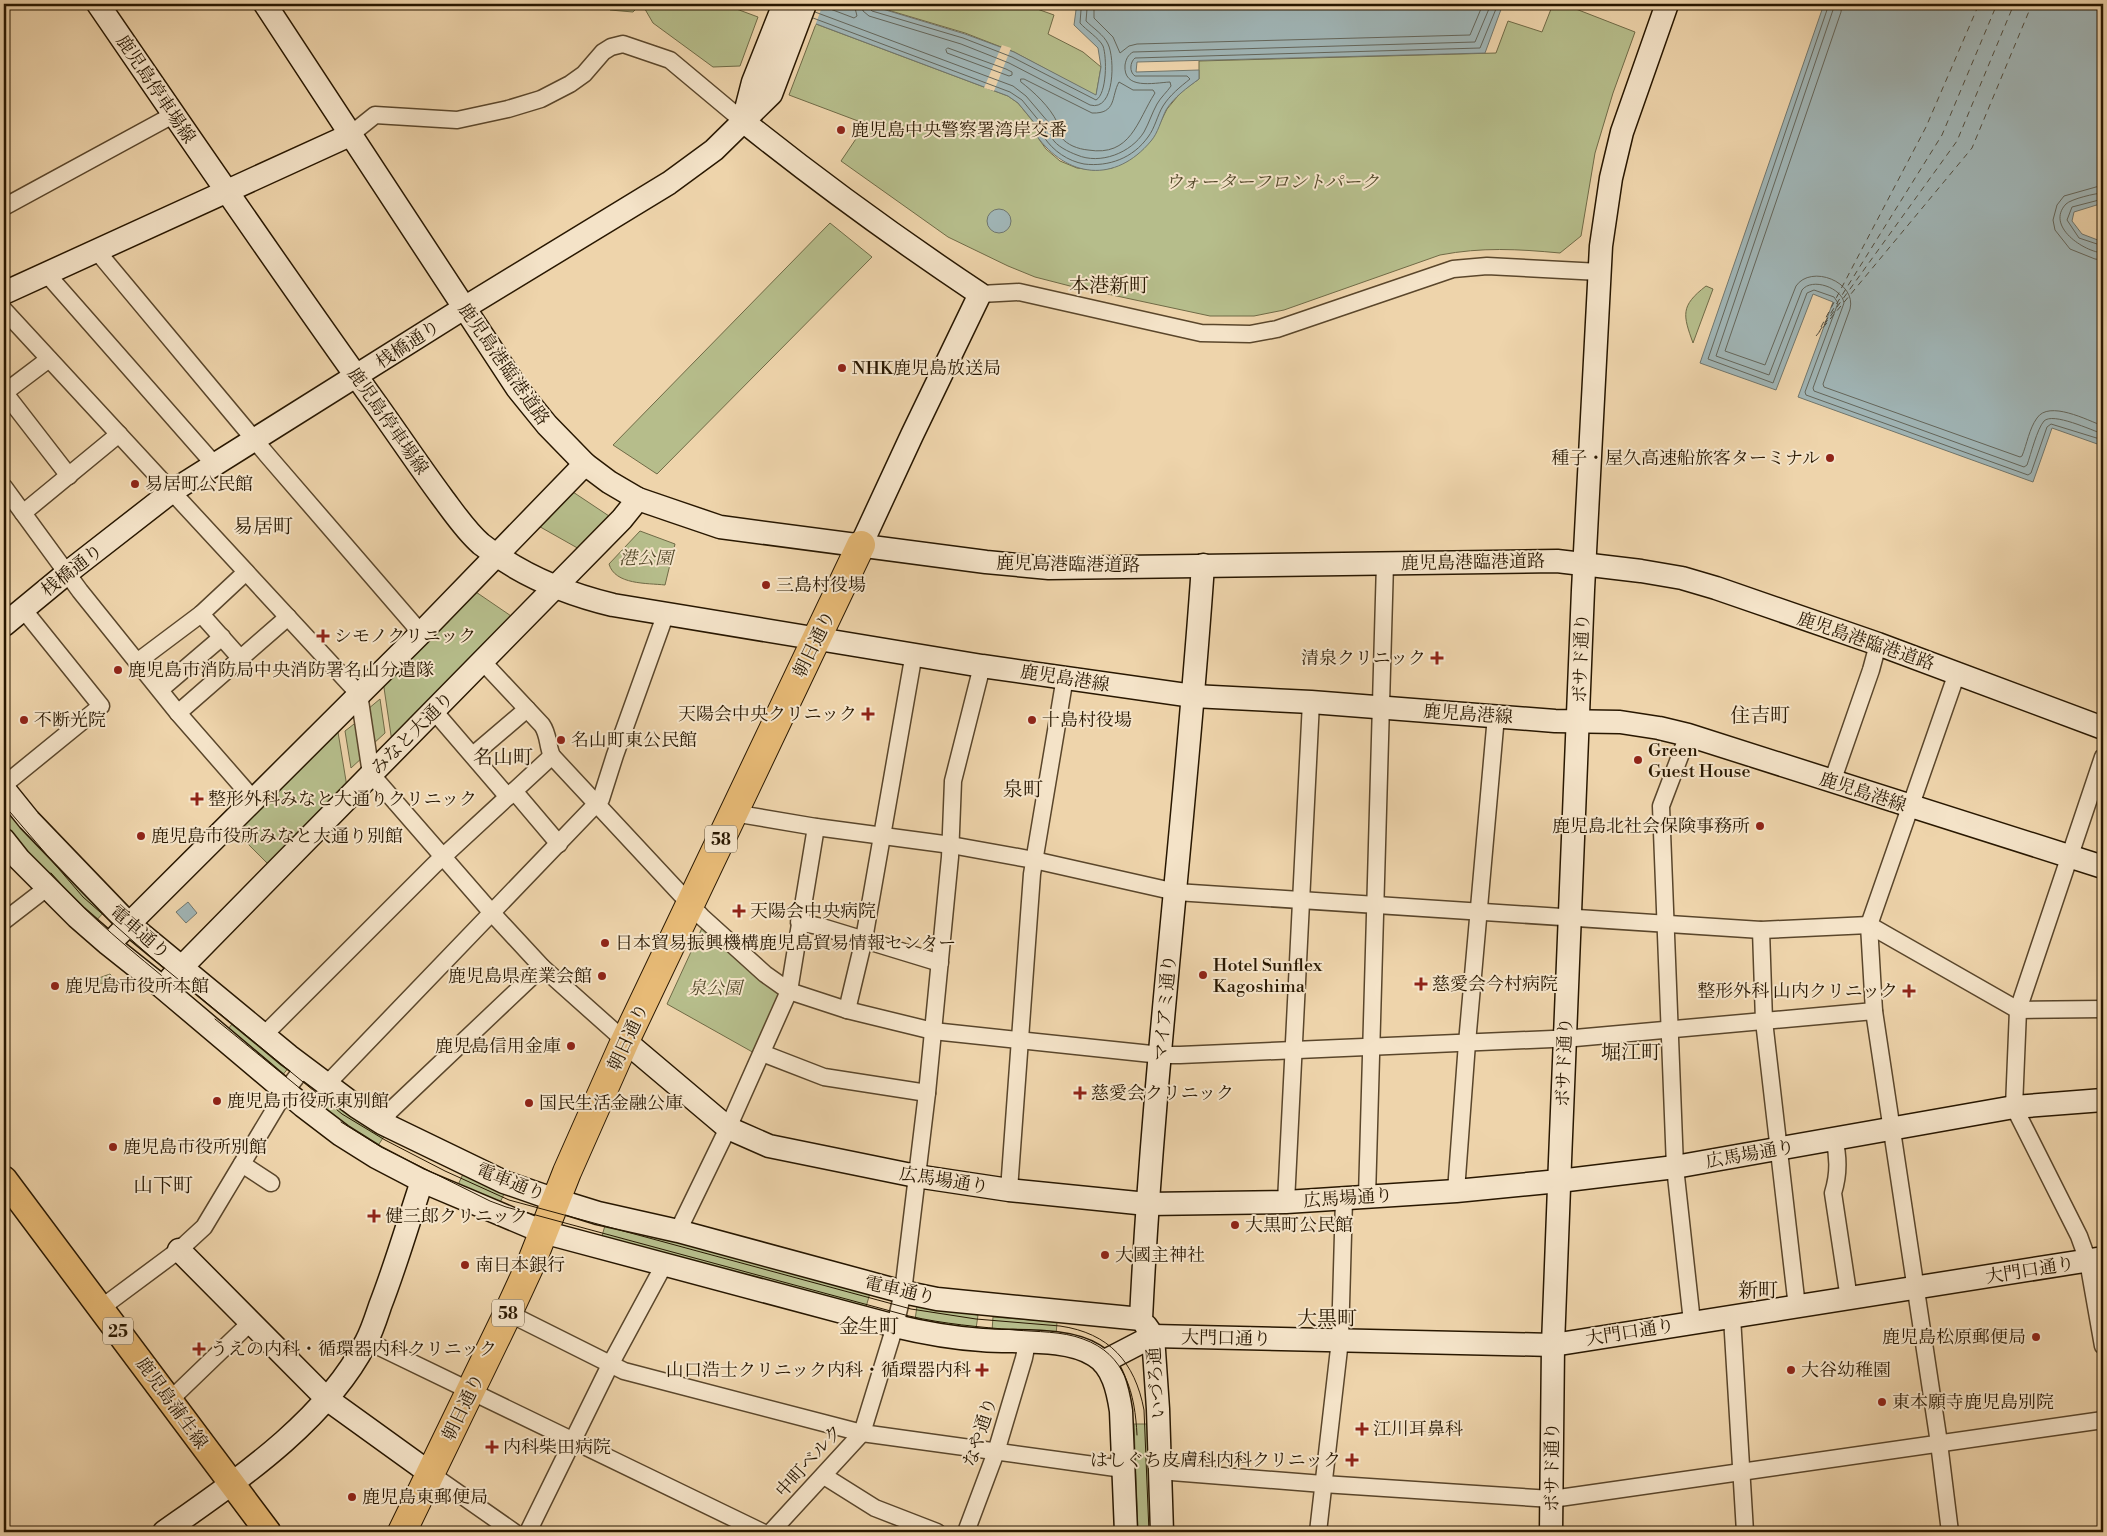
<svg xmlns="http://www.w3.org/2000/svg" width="2107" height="1536" viewBox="0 0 2107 1536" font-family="'Libre Bodoni','Noto Serif JP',serif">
	<rect width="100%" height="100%" fill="#eed4ab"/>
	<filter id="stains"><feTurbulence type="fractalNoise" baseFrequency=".004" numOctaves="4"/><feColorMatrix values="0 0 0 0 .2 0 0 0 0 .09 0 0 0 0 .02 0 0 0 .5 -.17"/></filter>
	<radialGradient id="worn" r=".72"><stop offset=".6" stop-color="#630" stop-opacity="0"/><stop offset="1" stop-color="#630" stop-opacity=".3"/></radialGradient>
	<!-- green -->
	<g fill="#b6bd8b" stroke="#6f6a46">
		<path d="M612,4H634L635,10L633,12L610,10Z"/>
		<path d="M642,4H723L758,17L740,66L713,67L653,23Z"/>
		<path d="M882,4H1023L1054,15L1048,34L1083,52L1101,67L1096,96L1014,52L965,33L881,8Z"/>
		<path d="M1553,4H1563L1635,32L1613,93L1595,153L1581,236L1560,253C1517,249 1482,247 1440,255L1284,310L1254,316H1210L1070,286L1035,277L1008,266L948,237L841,161L866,124L789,95L816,24L1008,96L1018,103L1041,131L1036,135L1046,149L1060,161L1077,168L1094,170L1112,168L1152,139L1167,109L1182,91L1199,79V61L1496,53L1508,21L1542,32Z"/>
		<path d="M830,223L872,257L657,474L613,445Z"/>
		<path d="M1706,286L1713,289L1693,343C1683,315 1680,306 1706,286Z"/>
		<path d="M573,492L609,516L610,521L581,550L535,524Z"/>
		<path d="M640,531L675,544L665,585C647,583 615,585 609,564Z"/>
		<path d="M473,590L514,618L392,742L383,681Z"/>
		<path d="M380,699L385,733L373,744L368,709Z"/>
		<path d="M358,721L363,757L351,768L345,731Z"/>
		<path d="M337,726L347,787L269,865L234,830Z"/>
		<path d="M4,799L104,912L94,923L23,847L4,822Z"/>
		<path d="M702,928L778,993L780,999L756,1054L667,1004Z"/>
		<path d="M110,974L121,985L98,983L96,979Z"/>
		<path d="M235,1020L290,1066L281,1077L226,1032Z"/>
		<path d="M321,1091L385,1135L377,1147L313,1102Z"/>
		<path d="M463,1174L504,1194L498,1207L457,1187Z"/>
		<path d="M606,1222L870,1293L866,1307L602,1236Z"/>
		<path d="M917,1306L978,1315L976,1329L915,1320Z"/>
		<path d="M993,1317L1057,1322L1056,1336L992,1331Z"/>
		<path d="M1134,1424H1148L1153,1532H1138Z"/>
	</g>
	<!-- water -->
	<g fill="#a0b5b6" stroke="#70766d">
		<path d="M763,4H866L965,34L1014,52L1096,95L1101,67L1098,48L1074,25L1076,10L1071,4H1503L1485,53L1137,62L1136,72L1199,70V79C1187,88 1174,97 1166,110C1161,120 1158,133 1151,141C1115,184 1067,178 1036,135L1041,131L1018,103L1008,96Z"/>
		<path d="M1824,4H2103V203L2074,212L2072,221L2082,234L2103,242V446L2052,428L2033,482L1798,397L1833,302L1813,294L1776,390L1700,363Z"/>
		<circle cx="999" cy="221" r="12"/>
		<path d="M188,902L197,913L186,923L176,912Z"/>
	</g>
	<!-- pier -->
	<g fill="#eed4ab">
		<path d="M763,4H823L815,26L762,6Z"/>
		<path d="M1002,45L1011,48L994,91L984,88Z"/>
	</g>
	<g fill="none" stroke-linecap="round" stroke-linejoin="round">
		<!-- shore -->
		<g stroke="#64665b" stroke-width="1">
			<path d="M817,4L854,18L857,16L854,4"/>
			<path d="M862,4L863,11L869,16L961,44L1009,63L1090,105C1115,112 1115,58 1108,44C1104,35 1093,28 1086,21L1087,9L1085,4"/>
			<path d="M868,4L869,8L872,11L963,38L1012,57L1096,100C1107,94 1107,57 1103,46C1099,38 1086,30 1080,23L1081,10L1077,4"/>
			<path d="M1094,4V18L1113,37L1120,53L1129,46L1137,44L1470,35L1483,4"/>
			<path d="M1829,4L1708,359L1773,383L1807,293L1814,290L1834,297L1838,303L1805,392L1806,395L2028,475L2031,473L2047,427L2051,424L2103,440"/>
			<path d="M1835,4L1716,356L1769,375L1802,290C1812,277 1842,288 1844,303L1813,388L1814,391L2024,467L2027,465C2031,454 2037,429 2044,421C2053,412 2091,430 2103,434"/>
			<path d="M1842,4L1841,12L1725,351L1765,365L1796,286C1811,264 1857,282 1850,309L1823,384L1824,387L2020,457L2022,456C2027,444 2029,429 2037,418C2049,400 2087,420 2103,426"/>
			<path d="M815,12L1013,86L1026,96L1049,123C1052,129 1050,133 1052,138C1056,146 1069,152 1077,155C1100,165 1131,153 1144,132C1149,123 1152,113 1157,104C1161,97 1167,92 1171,86L1170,82C1153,83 1123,90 1125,65C1126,59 1128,55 1133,52L1475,42L1491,4"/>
			<path d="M813,18L1010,92L1022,100L1044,127L1046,131L1044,137C1053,151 1068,161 1084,164C1109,167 1133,158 1148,137C1155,128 1157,116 1163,106C1170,95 1180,87 1190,79L1187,76H1135C1129,72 1130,62 1135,58L1480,48L1498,4"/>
			<path d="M948,48L1006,69L1012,72V75L1009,76L947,53L946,50Z"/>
			<path d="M1021,79H1024L1092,113C1117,114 1111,96 1119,82L1133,90H1153L1155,93C1137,121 1131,157 1088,150C1078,149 1067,145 1061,137C1058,133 1060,127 1057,122C1050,107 1034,92 1021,82Z"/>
			<path d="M2103,185L2064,196L2057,205L2053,220L2055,230L2070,249L2095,259L2103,260"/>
			<path d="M2103,193C2096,193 2071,199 2066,204C2045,226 2084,252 2103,253"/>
			<path d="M2103,199L2072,207L2067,220L2079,238L2103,246"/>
		</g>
		<!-- ferry -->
		<g stroke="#524e40" stroke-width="1" stroke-dasharray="6 5" stroke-linecap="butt">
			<path d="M1824,325L1957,141L2014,4"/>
			<path d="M1821,327L1926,127L1979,4"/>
			<path d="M1819,332L1942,135L1997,4"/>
			<path d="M1816,336L1972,148L2032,4"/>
		</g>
		<defs>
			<g id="street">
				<path d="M350,135L375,115L457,120L508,109L541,99L570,84L584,74L603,52L611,47L623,44L670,60L743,121"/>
				<path d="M4,207L173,115"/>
				<path d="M96,250L268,456L421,633"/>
				<path d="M46,273L214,464"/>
				<path d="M980,294L1019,292L1201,333L1250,334L1277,329L1453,269L1487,266L1600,272"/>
				<path d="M4,310L359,694L371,774L492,913L542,967L625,1041"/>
				<path d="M4,392L69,476"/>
				<path d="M4,393L49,359"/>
				<path d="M4,487L80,591L178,713L254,800"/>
				<path d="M23,513L119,434"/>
				<path d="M201,614L241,659"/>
				<path d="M482,661L542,725C549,735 547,745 552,756L702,917L765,974L789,991L847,1010L933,1031L1161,1055H1180L1575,1038L1874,1011"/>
				<path d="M137,662L201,614L246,572"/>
				<path d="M160,690L222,637"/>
				<path d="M434,711L508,797"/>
				<path d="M178,713L288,617"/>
				<path d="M1688,735L1661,806L1675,1167L1692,1322"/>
				<path d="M473,755L527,709"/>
				<path d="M2103,757L2018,1010L2014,1107L2079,1236L2088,1261L2103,1346"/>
				<path d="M1832,782L1871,670L1878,644"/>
				<path d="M4,785L101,706L23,609"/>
				<path d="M514,791L559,844"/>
				<path d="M733,813L816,827L951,845L1034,860L1176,892L1761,930L1869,925L2018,1010L2103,1009"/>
				<path d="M4,921L48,887"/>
				<path d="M799,922L822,927L940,963"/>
				<path d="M1761,930L1764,1021L1797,1307"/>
				<path d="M847,1010L864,939L914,653"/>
				<path d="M264,1035L434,865L552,756"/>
				<path d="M762,1053L824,1077L927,1093"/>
				<path d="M327,1084L601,799L615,755L666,613"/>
				<path d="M382,1123L390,1111L542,967"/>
				<path d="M1834,1139C1839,1158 1839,1174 1833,1193L1849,1299"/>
				<path d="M242,1164L271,1183"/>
				<path d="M1009,1190L1032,874L1065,677"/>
				<path d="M1456,1191L1467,1043L1496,716"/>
				<path d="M1367,1197L1385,563"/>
				<path d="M1286,1202L1311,702"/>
				<path d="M678,1231L728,1128L789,991L816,827"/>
				<path d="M101,1308L179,1250L204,1227L285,1092L304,1067"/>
				<path d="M508,1313L624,1371L862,1433L1123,1469"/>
				<path d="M1732,1317L1745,1532"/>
				<path d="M367,1341L762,1532"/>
				<path d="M170,1400L251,1322"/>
				<path d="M1159,1471L1323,1484L1552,1499L2103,1420"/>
				<path d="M431,1474L514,1532"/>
				<path d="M824,1476L875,1508L937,1532"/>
				<path d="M528,1532L610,1365L664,1265"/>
				<path d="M771,1532L862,1433L895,1326L903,1292L927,1093L950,857L953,781L982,666"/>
				<path d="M966,1532L996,1452L1024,1358L1027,1343"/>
				<path d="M1318,1532L1340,1340L1344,1199"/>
				<path d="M1950,1532L1939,1443L1874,1011L1869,925L1957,673"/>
			</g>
			<g id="secondary">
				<path d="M98,4C189,137 280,270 374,401C397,433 419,466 442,497C454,513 466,531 481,544C519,574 567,594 613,605L982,666L1193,696L1311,702L1555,721L1620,722L1659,728L1688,735L2103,867"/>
				<path d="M265,4L517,388L547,425L585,464L609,482L638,499L673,511L720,527L986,562L1049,568L1557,561L1641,571L1682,578L1716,588L1878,644L2103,728"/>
				<path d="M743,121C819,182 899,240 980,294L912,435L861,545"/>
				<path d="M743,121L753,82L784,4"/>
				<path d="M4,293L350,135"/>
				<path d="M4,625L67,573L171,492L464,308L669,183L714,150L771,94L805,4"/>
				<path d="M4,789L29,820L129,924L289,1056L357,1107L382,1123L504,1182L556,1200L598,1213L678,1231L903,1292L937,1299L1141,1319"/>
				<path d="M4,840L19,859L77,917L108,944L162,987L303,1106L341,1135L376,1157L422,1181L543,1232L895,1326C924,1333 952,1338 982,1340C1015,1343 1066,1337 1094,1355C1113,1366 1118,1391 1121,1411L1126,1532"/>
				<path d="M118,935L421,633L585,464"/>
				<path d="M171,978L622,519L638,499"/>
				<path d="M625,1041L728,1128L769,1146L916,1176L1009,1190L1147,1204L1286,1202L1456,1191L1559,1181L1675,1167L2014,1107L2103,1100"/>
				<path d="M179,1250L327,1399L431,1474"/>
				<path d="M1141,1319C1153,1067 1186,817 1203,565"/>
				<path d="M1146,1326L1153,1336L1158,1409L1162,1532"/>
				<path d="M1103,1362L1153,1336L1553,1345L2103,1258"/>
				<path d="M164,1532C236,1481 325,1422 366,1342C372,1331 376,1318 380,1306C396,1265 408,1223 422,1181"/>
				<path d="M1551,1532L1553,1345L1560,1161L1583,590L1601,246L1611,178L1622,132L1667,4"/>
			</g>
			<path id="primary" d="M4,1179L268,1532"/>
			<path id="highway" d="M402,1532L508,1313L532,1261L567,1172L625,1041L861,545"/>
		</defs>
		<!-- street casing -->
		<use href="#street" stroke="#5a462b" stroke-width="19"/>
		<!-- secondary casing -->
		<use href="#secondary" stroke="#281700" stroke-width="25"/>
		<!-- primary casing -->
		<use href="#primary" stroke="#281700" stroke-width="28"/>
		<!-- highway casing -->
		<use href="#highway" stroke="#281700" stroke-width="30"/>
		<!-- street -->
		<use href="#street" stroke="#f4e3c8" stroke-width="16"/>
		<!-- secondary -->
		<use href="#secondary" stroke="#f4e3c8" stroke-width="22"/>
		<!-- primary -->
		<use href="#primary" stroke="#e7ba76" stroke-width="25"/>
		<!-- highway -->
		<use href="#highway" stroke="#e7ba76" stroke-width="28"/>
		<!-- tram -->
		<g stroke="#281700" stroke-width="1">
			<path d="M4,805L83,897L151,957L342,1114L385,1140L445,1171L509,1200L911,1309L976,1319L1060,1326C1109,1333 1135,1362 1144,1410L1149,1532"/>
			<path d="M51,873C89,917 133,952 178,989"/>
			<path d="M215,1019L302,1090"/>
			<path d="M341,1122L381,1147L490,1201L506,1207L909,1316C944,1324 979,1327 1015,1330C1037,1332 1062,1331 1083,1339C1126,1354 1135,1394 1137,1435"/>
		</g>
	</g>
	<!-- markers -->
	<g fill="#8f2418" stroke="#f4e3c8" stroke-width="2">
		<circle cx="841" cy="130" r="5"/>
		<circle cx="842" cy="368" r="5"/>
		<circle cx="1830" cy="458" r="5"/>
		<circle cx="135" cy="484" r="5"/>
		<circle cx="766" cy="585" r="5"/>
		<path d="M320.5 628.5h5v5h5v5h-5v5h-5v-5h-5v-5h5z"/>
		<path d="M1434.5 650.5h5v5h5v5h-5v5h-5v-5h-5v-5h5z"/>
		<circle cx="118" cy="670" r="5"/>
		<path d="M865.5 706.5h5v5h5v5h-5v5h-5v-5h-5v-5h5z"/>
		<circle cx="24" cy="720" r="5"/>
		<circle cx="1032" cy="720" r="5"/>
		<circle cx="561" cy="740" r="5"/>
		<circle cx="1638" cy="760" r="5"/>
		<path d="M194.5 791.5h5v5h5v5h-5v5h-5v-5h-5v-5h5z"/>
		<circle cx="1760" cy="826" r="5"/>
		<circle cx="141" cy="836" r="5"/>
		<path d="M736.5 903.5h5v5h5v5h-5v5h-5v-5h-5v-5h5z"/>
		<circle cx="605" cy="943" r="5"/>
		<circle cx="1203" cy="975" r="5"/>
		<circle cx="602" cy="976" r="5"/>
		<path d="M1418.5 976.5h5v5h5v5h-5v5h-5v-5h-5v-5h5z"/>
		<circle cx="55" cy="986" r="5"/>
		<path d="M1906.5 983.5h5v5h5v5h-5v5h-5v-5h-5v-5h5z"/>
		<circle cx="571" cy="1046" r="5"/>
		<path d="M1077.5 1085.5h5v5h5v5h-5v5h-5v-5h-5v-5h5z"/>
		<circle cx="217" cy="1101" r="5"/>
		<circle cx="529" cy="1103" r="5"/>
		<circle cx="113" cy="1147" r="5"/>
		<path d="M371.5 1208.5h5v5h5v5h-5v5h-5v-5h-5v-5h5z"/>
		<circle cx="1235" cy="1225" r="5"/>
		<circle cx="1105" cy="1255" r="5"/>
		<circle cx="465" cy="1265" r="5"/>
		<circle cx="2036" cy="1337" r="5"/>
		<path d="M196.5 1341.5h5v5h5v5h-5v5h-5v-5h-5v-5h5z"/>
		<path d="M979.5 1362.5h5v5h5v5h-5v5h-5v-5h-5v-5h5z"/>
		<circle cx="1791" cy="1370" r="5"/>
		<circle cx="1882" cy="1402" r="5"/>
		<path d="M1359.5 1421.5h5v5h5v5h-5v5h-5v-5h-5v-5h5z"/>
		<path d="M489.5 1439.5h5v5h5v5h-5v5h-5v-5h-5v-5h5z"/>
		<path d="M1349.5 1452.5h5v5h5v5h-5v5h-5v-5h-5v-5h5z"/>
		<circle cx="352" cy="1497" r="5"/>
	</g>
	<g text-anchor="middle" stroke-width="4" stroke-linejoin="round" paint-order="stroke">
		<!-- shield labels -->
		<g fill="#f4e3c8" stroke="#65543c" stroke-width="1">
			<rect x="705" y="825.5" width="32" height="27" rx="4"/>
			<rect x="492" y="1299.5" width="32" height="27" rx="4"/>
			<rect x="103" y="1317.5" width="30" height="27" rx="4"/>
		</g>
		<g font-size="16" font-weight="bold" fill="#281700">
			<text x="721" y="845">58</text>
			<text x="508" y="1319">58</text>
			<text x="118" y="1337">25</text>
		</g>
		<!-- street labels -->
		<g font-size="18" fill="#281700" stroke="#f4e3c8">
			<text transform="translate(156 89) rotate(56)" y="6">鹿児島停車場線</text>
			<text transform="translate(408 344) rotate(-33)" y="6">桟橋通り</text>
			<text transform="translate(504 364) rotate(55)" y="6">鹿児島港臨港道路</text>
			<text transform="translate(388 421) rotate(55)" y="6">鹿児島停車場線</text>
			<text transform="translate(1473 562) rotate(-1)" y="6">鹿児島港臨港道路</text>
			<text transform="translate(1068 564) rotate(1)" y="6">鹿児島港臨港道路</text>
			<text transform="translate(72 570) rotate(-38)" y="6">桟橋通り</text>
			<text transform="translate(1866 641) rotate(19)" y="6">鹿児島港臨港道路</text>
			<text transform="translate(814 644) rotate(-64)" y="6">朝日通り</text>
			<text transform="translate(1581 658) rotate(-88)" y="6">ボサド通り</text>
			<text transform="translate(1065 678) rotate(9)" y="6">鹿児島港線</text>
			<text transform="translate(1468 714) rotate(4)" y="6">鹿児島港線</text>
			<text transform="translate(412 733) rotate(-45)" y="6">みなと大通り</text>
			<text transform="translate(1863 792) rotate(18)" y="6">鹿児島港線</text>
			<text transform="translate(140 932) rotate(41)" y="6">電車通り</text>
			<text transform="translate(1165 1008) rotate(-85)" y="6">マイアミ通り</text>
			<text transform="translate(628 1037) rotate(-65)" y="6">朝日通り</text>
			<text transform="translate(1564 1062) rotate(-88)" y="6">ボサド通り</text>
			<text transform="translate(1750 1154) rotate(-10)" y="6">広馬場通り</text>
			<text transform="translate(944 1180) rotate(9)" y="6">広馬場通り</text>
			<text transform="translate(511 1182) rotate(22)" y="6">電車通り</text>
			<text transform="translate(1348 1198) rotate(-4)" y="6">広馬場通り</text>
			<text transform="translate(2030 1270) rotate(-9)" y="6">大門口通り</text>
			<text transform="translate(900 1290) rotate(13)" y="6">電車通り</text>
			<text transform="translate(1630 1332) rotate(-9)" y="6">大門口通り</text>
			<text transform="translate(1226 1338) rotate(1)" y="6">大門口通り</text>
			<text transform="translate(1156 1383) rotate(-94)" y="6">いづろ通</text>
			<text transform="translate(172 1403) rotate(54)" y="6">鹿児島蒲生線</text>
			<text transform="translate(463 1407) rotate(-64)" y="6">朝日通り</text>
			<text transform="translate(980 1432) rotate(-72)" y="6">なや通り</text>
			<text transform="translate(809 1461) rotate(-48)" y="6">中町ベルク</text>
			<text transform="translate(1552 1467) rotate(-90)" y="6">ボサド通り</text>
		</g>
		<!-- poi labels -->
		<g font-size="18" fill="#281700" stroke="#f4e3c8" text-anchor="start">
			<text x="851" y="136">鹿児島中央警察署湾岸交番</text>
			<text x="852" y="374">NHK鹿児島放送局</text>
			<text x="1820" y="464" text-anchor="end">種子・屋久高速船旅客ターミナル</text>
			<text x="145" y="490">易居町公民館</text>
			<text x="776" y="591">三島村役場</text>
			<text x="334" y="642">シモノクリニック</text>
			<text x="1426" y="664" text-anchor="end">清泉クリニック</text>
			<text x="128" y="676">鹿児島市消防局中央消防署名山分遣隊</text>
			<text x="857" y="720" text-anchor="end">天陽会中央クリニック</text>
			<text x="34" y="726">不断光院</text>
			<text x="1042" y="726">十島村役場</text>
			<text x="571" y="746">名山町東公民館</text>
			<text x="1648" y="756">Green<tspan x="1648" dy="21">Guest House</tspan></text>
			<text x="208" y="805">整形外科みなと大通りクリニック</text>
			<text x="1750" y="832" text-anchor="end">鹿児島北社会保険事務所</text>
			<text x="151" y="842">鹿児島市役所みなと大通り別館</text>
			<text x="750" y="917">天陽会中央病院</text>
			<text x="615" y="949">日本貿易振興機構鹿児島貿易情報センター</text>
			<text x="1213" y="971">Hotel Sunflex<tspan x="1213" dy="21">Kagoshima</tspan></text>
			<text x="592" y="982" text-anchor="end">鹿児島県産業会館</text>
			<text x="1432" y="990">慈愛会今村病院</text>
			<text x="65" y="992">鹿児島市役所本館</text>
			<text x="1898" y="997" text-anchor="end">整形外科 山内クリニック</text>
			<text x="561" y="1052" text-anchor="end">鹿児島信用金庫</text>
			<text x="1091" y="1099">慈愛会クリニック</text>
			<text x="227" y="1107">鹿児島市役所東別館</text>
			<text x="539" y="1109">国民生活金融公庫</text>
			<text x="123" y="1153">鹿児島市役所別館</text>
			<text x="385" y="1222">健三郎クリニック</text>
			<text x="1245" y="1231">大黒町公民館</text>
			<text x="1115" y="1261">大國主神社</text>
			<text x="475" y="1271">南日本銀行</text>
			<text x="2026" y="1343" text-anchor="end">鹿児島松原郵便局</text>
			<text x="210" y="1355">うえの内科・循環器内科クリニック</text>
			<text x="971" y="1376" text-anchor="end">山口浩士クリニック内科・循環器内科</text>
			<text x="1801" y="1376">大谷幼稚園</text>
			<text x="1892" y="1408">東本願寺鹿児島別院</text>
			<text x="1373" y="1435">江川耳鼻科</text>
			<text x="503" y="1453">内科柴田病院</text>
			<text x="1341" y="1466" text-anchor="end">はしぐち皮膚科内科クリニック</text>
			<text x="362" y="1503">鹿児島東郵便局</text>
		</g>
		<!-- park labels -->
		<g font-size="18" font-style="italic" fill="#53492a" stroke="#f4e3c8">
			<text x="1272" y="188">ウォーターフロントパーク</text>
			<text x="646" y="564">港公園</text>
			<text x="715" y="994">泉公園</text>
		</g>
		<!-- quarter labels -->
		<g font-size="20" fill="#281700" stroke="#f4e3c8">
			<text x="1109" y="292">本港新町</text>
			<text x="263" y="533">易居町</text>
			<text x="1760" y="722">住吉町</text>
			<text x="503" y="764">名山町</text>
			<text x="1023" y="796">泉町</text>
			<text x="1631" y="1059">堀江町</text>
			<text x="163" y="1192">山下町</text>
			<text x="1758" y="1297">新町</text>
			<text x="1327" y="1325">大黒町</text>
			<text x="869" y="1333">金生町</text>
		</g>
	</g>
	<!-- margin -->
	<rect width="2107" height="1536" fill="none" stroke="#eed4ab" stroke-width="20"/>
	<rect x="5" y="5" width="2097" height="1526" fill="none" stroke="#281700" stroke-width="2.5"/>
	<rect x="10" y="10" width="2087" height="1516" fill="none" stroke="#281700"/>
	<rect width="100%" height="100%" filter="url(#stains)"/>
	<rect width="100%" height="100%" fill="url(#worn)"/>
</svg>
